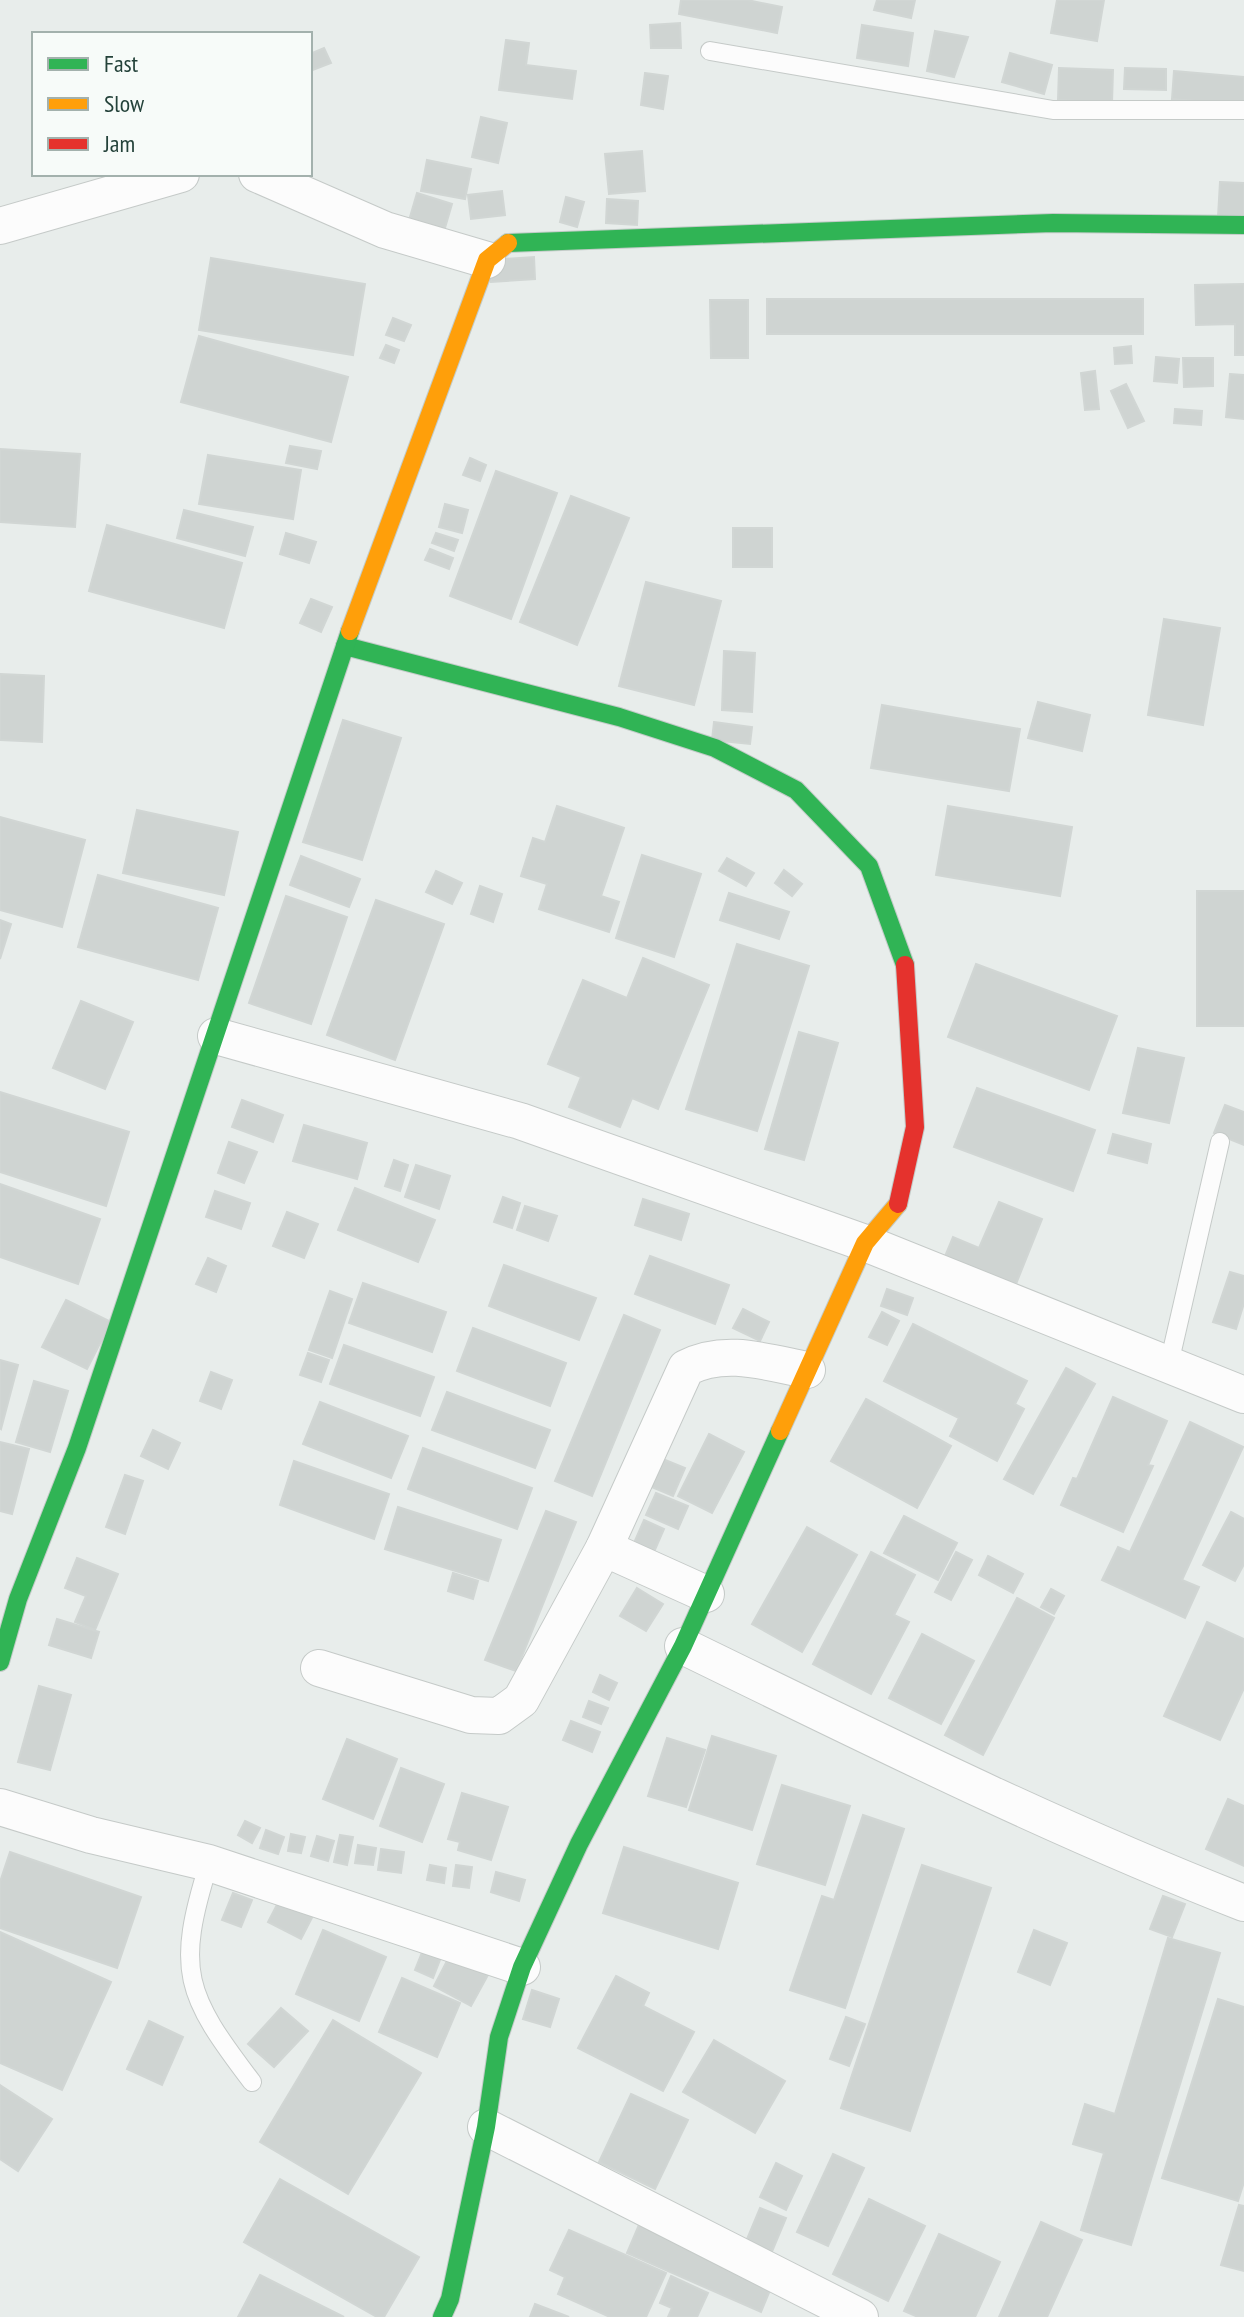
<svg xmlns="http://www.w3.org/2000/svg" width="1244" height="2317" viewBox="0 0 1244 2317" font-family="'PT Sans Narrow',sans-serif">
	<rect width="100%" height="100%" fill="#e8edeb"/>
	<!-- building -->
	<g fill="#cfd4d2" stroke="#d1d6d4" stroke-width="2">
		<path d="M681,0H747L782,7L777,33L679,14Z"/>
		<path d="M877,0H915L911,18L874,10Z"/>
		<path d="M1057,0H1104L1097,41L1051,33Z"/>
		<path d="M680,23L681,48H651L650,25Z"/>
		<path d="M862,25L913,33L908,66L857,58Z"/>
		<path d="M935,31L968,37L954,77L927,71Z"/>
		<path d="M506,40L529,43L526,65L576,71L572,99L499,90Z"/>
		<path d="M324,48L331,63L310,71V54Z"/>
		<path d="M1010,53L1052,65L1044,94L1002,82Z"/>
		<path d="M1059,68L1113,70L1112,103L1058,100Z"/>
		<path d="M1125,68L1166,69V90L1124,89Z"/>
		<path d="M1174,71L1244,77V105L1172,99Z"/>
		<path d="M645,73L668,76L663,109L641,105Z"/>
		<path d="M481,117L507,123L498,163L472,157Z"/>
		<path d="M642,151L645,191L609,194L605,154Z"/>
		<path d="M427,160L471,169L465,199L421,191Z"/>
		<path d="M1220,182L1244,183V218L1218,217Z"/>
		<path d="M502,191L505,215L471,219L468,195Z"/>
		<path d="M417,193L452,204L440,245L405,234Z"/>
		<path d="M566,197L584,202L577,227L560,222Z"/>
		<path d="M607,199L638,201L637,225L606,223Z"/>
		<path d="M534,257L535,279L491,282L489,260Z"/>
		<path d="M211,258L365,284L353,355L199,330Z"/>
		<path d="M1244,284V355H1235V324L1196,325L1195,285Z"/>
		<rect x="767" y="299" width="376" height="35"/>
		<path d="M710,300H748V358H711Z"/>
		<path d="M393,318L411,325L404,341L386,335Z"/>
		<path d="M199,336L348,377L331,442L181,402Z"/>
		<path d="M386,345L399,350L394,363L380,358Z"/>
		<path d="M1131,346L1132,363L1115,364L1114,348Z"/>
		<path d="M1156,357L1179,359L1177,383L1154,381Z"/>
		<path d="M1183,358H1213V386L1184,387Z"/>
		<path d="M1095,371L1099,409L1085,410L1081,373Z"/>
		<path d="M1230,374L1244,375V419L1226,417Z"/>
		<path d="M1126,384L1144,421L1128,428L1111,391Z"/>
		<path d="M1175,409L1202,411L1201,425L1174,423Z"/>
		<path d="M290,446L321,451L317,469L286,463Z"/>
		<path d="M0,449L80,454L75,527L0,522Z"/>
		<path d="M208,455L301,470L293,519L199,504Z"/>
		<path d="M470,458L486,465L480,481L463,475Z"/>
		<path d="M496,471L557,493L511,619L450,596Z"/>
		<path d="M571,496L629,518L577,645L520,622Z"/>
		<path d="M445,504L468,510L462,533L439,527Z"/>
		<path d="M184,510L253,527L245,556L177,538Z"/>
		<path d="M107,525L242,563L224,628L89,591Z"/>
		<rect x="733" y="528" width="39" height="39"/>
		<path d="M286,533L316,542L309,563L280,554Z"/>
		<path d="M436,533L458,540L454,551L432,543Z"/>
		<path d="M430,549L453,558L449,569L425,560Z"/>
		<path d="M646,582L721,601L694,705L619,686Z"/>
		<path d="M311,599L332,607L321,632L300,623Z"/>
		<path d="M1164,619L1220,628L1203,725L1148,715Z"/>
		<path d="M724,651L755,653L752,712L722,710Z"/>
		<path d="M0,674L44,676L42,742L0,740Z"/>
		<path d="M1038,702L1090,715L1082,751L1028,738Z"/>
		<path d="M882,705L1020,729L1009,791L871,768Z"/>
		<path d="M343,720L401,738L362,860L303,842Z"/>
		<path d="M714,722L752,727L750,744L712,740Z"/>
		<path d="M557,806L624,828L601,896L619,902L609,932L539,909L547,884L521,876L533,838L545,842Z"/>
		<path d="M948,806L1072,827L1060,896L936,875Z"/>
		<path d="M137,810L238,832L224,895L123,873Z"/>
		<path d="M0,817L85,840L62,927L0,910Z"/>
		<path d="M642,855L701,874L674,957L616,938Z"/>
		<path d="M301,856L360,879L349,907L290,885Z"/>
		<path d="M727,858L754,873L746,886L719,871Z"/>
		<path d="M784,870L802,884L792,896L775,883Z"/>
		<path d="M436,871L462,883L452,904L426,892Z"/>
		<path d="M98,875L218,908L198,980L78,947Z"/>
		<path d="M480,886L502,894L493,922L471,914Z"/>
		<rect x="1197" y="891" width="47" height="135"/>
		<path d="M729,893L789,912L779,939L720,920Z"/>
		<path d="M286,896L347,917L311,1024L249,1003Z"/>
		<path d="M376,900L444,924L395,1060L327,1035Z"/>
		<path d="M0,920L11,924L0,959Z"/>
		<path d="M737,944L809,966L757,1131L686,1109Z"/>
		<path d="M643,958L709,985L658,1109L632,1098L620,1127L569,1107L581,1077L548,1064L583,980L627,998Z"/>
		<path d="M976,964L1117,1016L1089,1090L948,1037Z"/>
		<path d="M81,1001L133,1022L105,1089L53,1068Z"/>
		<path d="M799,1032L838,1043L804,1160L765,1149Z"/>
		<path d="M1138,1048L1184,1058L1169,1123L1123,1113Z"/>
		<path d="M977,1088L1095,1130L1073,1191L954,1147Z"/>
		<path d="M0,1092L129,1132L106,1206L0,1172Z"/>
		<path d="M242,1100L283,1115L273,1142L232,1127Z"/>
		<path d="M1225,1105L1244,1112V1145L1214,1133Z"/>
		<path d="M304,1125L367,1143L357,1179L293,1161Z"/>
		<path d="M1113,1134L1151,1144L1147,1163L1108,1153Z"/>
		<path d="M229,1142L257,1152L244,1183L218,1173Z"/>
		<path d="M394,1160L408,1165L400,1191L385,1186Z"/>
		<path d="M416,1165L450,1176L439,1209L405,1197Z"/>
		<path d="M0,1184L100,1219L78,1284L0,1257Z"/>
		<path d="M355,1188L435,1220L418,1262L338,1230Z"/>
		<path d="M215,1191L250,1203L241,1229L206,1217Z"/>
		<path d="M503,1197L520,1203L512,1228L494,1222Z"/>
		<path d="M643,1199L689,1214L681,1240L635,1225Z"/>
		<path d="M999,1202L1042,1219L1012,1294L941,1266L953,1237L979,1248Z"/>
		<path d="M525,1206L557,1216L548,1241L517,1230Z"/>
		<path d="M287,1212L318,1224L304,1258L273,1246Z"/>
		<path d="M650,1256L729,1285L715,1324L635,1294Z"/>
		<path d="M208,1258L226,1266L216,1292L196,1284Z"/>
		<path d="M504,1265L596,1298L579,1340L489,1306Z"/>
		<path d="M1230,1272L1244,1276V1303L1236,1329L1213,1322Z"/>
		<path d="M363,1283L446,1312L432,1352L349,1323Z"/>
		<path d="M887,1289L913,1298L907,1315L881,1306Z"/>
		<path d="M330,1291L352,1299L332,1358L309,1350Z"/>
		<path d="M66,1300L111,1322L87,1369L42,1347Z"/>
		<path d="M743,1309L769,1322L760,1341L733,1328Z"/>
		<path d="M882,1312L899,1321L887,1345L869,1337Z"/>
		<path d="M624,1315L660,1330L592,1496L555,1481Z"/>
		<path d="M913,1324L1027,1381L1015,1404L1024,1409L997,1461L950,1436L959,1418L884,1381Z"/>
		<path d="M473,1328L566,1363L550,1406L457,1371Z"/>
		<path d="M344,1345L434,1377L420,1416L330,1384Z"/>
		<path d="M308,1353L329,1360L321,1382L300,1375Z"/>
		<path d="M0,1360L18,1365L1,1429L0,1428Z"/>
		<path d="M1066,1368L1095,1384L1033,1494L1004,1479Z"/>
		<path d="M211,1372L232,1380L221,1409L200,1401Z"/>
		<path d="M34,1381L68,1391L50,1452L16,1442Z"/>
		<path d="M447,1392L550,1430L535,1468L432,1430Z"/>
		<path d="M1113,1397L1167,1421L1148,1465L1153,1466L1123,1532L1061,1505L1073,1478L1077,1479Z"/>
		<path d="M866,1399L951,1446L917,1508L831,1461Z"/>
		<path d="M320,1402L408,1436L391,1478L303,1444Z"/>
		<path d="M1190,1422L1243,1447L1182,1580L1199,1587L1185,1618L1102,1580L1118,1547L1130,1552Z"/>
		<path d="M153,1430L180,1443L168,1469L141,1456Z"/>
		<path d="M709,1434L744,1452L712,1513L678,1496Z"/>
		<path d="M0,1442L29,1449L12,1514L0,1511Z"/>
		<path d="M423,1448L532,1488L517,1529L408,1489Z"/>
		<path d="M653,1455L685,1468L673,1496L642,1483Z"/>
		<path d="M294,1461L389,1494L374,1539L280,1505Z"/>
		<path d="M125,1475L143,1481L125,1534L106,1527Z"/>
		<path d="M656,1493L688,1506L678,1529L646,1515Z"/>
		<path d="M398,1507L501,1540L488,1581L385,1549Z"/>
		<path d="M546,1511L576,1522L516,1671L485,1660Z"/>
		<path d="M1231,1512L1244,1519V1564L1235,1581L1203,1565Z"/>
		<path d="M904,1516L957,1543L938,1580L884,1553Z"/>
		<path d="M644,1520L664,1529L654,1552L634,1543Z"/>
		<path d="M807,1527L857,1555L802,1652L752,1624Z"/>
		<path d="M871,1552L915,1575L894,1615L909,1622L871,1694L813,1664Z"/>
		<path d="M956,1552L972,1560L951,1600L935,1592Z"/>
		<path d="M988,1556L1023,1574L1013,1593L979,1575Z"/>
		<path d="M77,1558L118,1574L95,1630L75,1622L86,1596L65,1588Z"/>
		<path d="M453,1573L478,1581L473,1599L448,1591Z"/>
		<path d="M637,1588L663,1604L646,1631L620,1616Z"/>
		<path d="M1051,1589L1064,1596L1054,1614L1041,1607Z"/>
		<path d="M1017,1598L1054,1618L983,1755L945,1735Z"/>
		<path d="M57,1619L99,1632L91,1658L49,1645Z"/>
		<path d="M1207,1622L1244,1639V1688L1220,1740L1164,1716Z"/>
		<path d="M922,1634L974,1661L941,1724L889,1698Z"/>
		<path d="M600,1675L617,1683L609,1700L593,1692Z"/>
		<path d="M39,1686L71,1695L50,1770L18,1762Z"/>
		<path d="M589,1701L608,1708L601,1724L583,1717Z"/>
		<path d="M571,1721L600,1732L592,1752L563,1740Z"/>
		<path d="M712,1736L776,1756L752,1830L689,1810Z"/>
		<path d="M667,1738L705,1750L686,1807L648,1796Z"/>
		<path d="M347,1739L397,1759L373,1819L323,1799Z"/>
		<path d="M401,1768L444,1784L422,1842L380,1826Z"/>
		<path d="M782,1785L850,1806L825,1885L757,1864Z"/>
		<path d="M462,1793L508,1807L491,1860L458,1850L460,1842L448,1839Z"/>
		<path d="M1228,1799L1244,1806V1866L1206,1849Z"/>
		<path d="M863,1815L904,1829L845,2008L790,1990L822,1896L834,1900Z"/>
		<path d="M245,1821L260,1828L252,1843L238,1835Z"/>
		<path d="M266,1830L284,1837L278,1854L260,1848Z"/>
		<path d="M291,1834L305,1837L301,1853L288,1851Z"/>
		<path d="M340,1835L353,1837L347,1865L334,1862Z"/>
		<path d="M317,1836L334,1841L328,1861L311,1856Z"/>
		<path d="M358,1845L376,1848L373,1865L355,1863Z"/>
		<path d="M624,1847L738,1883L718,1949L603,1913Z"/>
		<path d="M381,1849L404,1852L401,1873L378,1870Z"/>
		<path d="M10,1852L141,1897L117,1968L0,1928V1882Z"/>
		<path d="M430,1865L446,1868L444,1883L427,1880Z"/>
		<path d="M456,1865L472,1867L469,1888L453,1886Z"/>
		<path d="M922,1865L991,1888L910,2131L841,2108Z"/>
		<path d="M496,1872L525,1880L519,1901L491,1892Z"/>
		<path d="M233,1893L252,1900L241,1927L222,1920Z"/>
		<path d="M283,1893L316,1910L301,1939L268,1922Z"/>
		<path d="M1163,1896L1185,1904L1172,1937L1150,1929Z"/>
		<path d="M323,1930L386,1957L359,2021L296,1994Z"/>
		<path d="M1034,1930L1067,1943L1050,1985L1018,1972Z"/>
		<path d="M0,1932L111,1982L62,2090L0,2063Z"/>
		<path d="M1168,1938L1220,1953L1131,2245L1081,2230L1104,2153L1073,2144L1085,2104L1115,2114Z"/>
		<path d="M425,1945L443,1952L433,1978L415,1970Z"/>
		<path d="M450,1955L488,1975L471,2006L434,1986Z"/>
		<path d="M616,1976L649,1993L643,2006L694,2032L663,2091L578,2048Z"/>
		<path d="M402,1978L460,2003L437,2057L379,2032Z"/>
		<path d="M532,1990L559,1999L550,2027L523,2019Z"/>
		<path d="M1218,1999L1244,2007V2182L1238,2201L1162,2178Z"/>
		<path d="M281,2008L308,2031L274,2067L248,2044Z"/>
		<path d="M846,2017L865,2024L849,2066L830,2059Z"/>
		<path d="M333,2020L421,2073L348,2194L260,2142Z"/>
		<path d="M149,2021L183,2037L162,2085L127,2069Z"/>
		<path d="M714,2040L785,2081L755,2133L683,2092Z"/>
		<path d="M0,2085L52,2119L18,2171L0,2159Z"/>
		<path d="M631,2094L688,2120L655,2189L599,2162Z"/>
		<path d="M833,2154L864,2168L828,2246L797,2232Z"/>
		<path d="M776,2163L802,2176L786,2210L760,2197Z"/>
		<path d="M280,2179L419,2257L384,2317H377L244,2242Z"/>
		<path d="M869,2199L925,2226L888,2301L833,2274Z"/>
		<path d="M1239,2205L1244,2206V2271L1221,2265Z"/>
		<path d="M760,2208L786,2218L771,2254L745,2244Z"/>
		<path d="M641,2220L775,2278L761,2312L627,2253Z"/>
		<path d="M1041,2222L1082,2240L1047,2317H999Z"/>
		<path d="M569,2230L666,2273L646,2317H610L558,2294L565,2277L550,2270Z"/>
		<path d="M939,2234L1000,2262L975,2317H918L904,2311Z"/>
		<path d="M260,2275L344,2317H238Z"/>
		<path d="M671,2276L708,2293L697,2317H668L672,2308L660,2303Z"/>
		<path d="M535,2304L569,2317H530Z"/>
	</g>
	<g fill="none" stroke-linecap="round" stroke-linejoin="round">
		<defs>
			<g id="lane">
				<path d="M710,51L1053,110H1244"/>
				<path d="M1169,1364L1220,1142"/>
				<path d="M209,1863C175,1971 185,1994 252,2082"/>
			</g>
			<g id="street">
				<path d="M257,174L385,230L487,260"/>
				<path d="M0,226L181,174"/>
				<path d="M216,1036L520,1121L865,1243L1244,1395"/>
				<path d="M604,1548L706,1594"/>
				<path d="M683,1646C868,1736 1052,1828 1244,1903"/>
				<path d="M319,1668L471,1715L499,1716L521,1700L604,1548L686,1368C725,1348 766,1362 807,1370"/>
				<path d="M0,1807L91,1835L209,1863L522,1967"/>
				<path d="M486,2127L860,2317"/>
			</g>
			<g id="fast">
				<path d="M508,243L1053,223L1244,225"/>
				<path d="M345,646L619,717L715,748L796,790L869,866L905,965"/>
				<path d="M0,1662L18,1599L77,1448L350,631"/>
				<path d="M442,2317L450,2299L486,2127L499,2037L522,1967L579,1844L683,1646L780,1431"/>
			</g>
			<g id="slow">
				<path d="M350,631L487,260L508,243"/>
				<path d="M780,1431L865,1243L898,1204"/>
			</g>
			<path id="jam" d="M898,1204L915,1127L905,965"/>
		</defs>
		<!-- lane casing -->
		<use href="#lane" stroke="#c5cac8" stroke-width="20"/>
		<!-- street casing -->
		<use href="#street" stroke="#c5cac8" stroke-width="38"/>
		<!-- fast casing -->
		<use href="#fast" stroke="#c3cbc8" stroke-width="20"/>
		<!-- slow casing -->
		<use href="#slow" stroke="#c3cbc8" stroke-width="20"/>
		<!-- jam casing -->
		<use href="#jam" stroke="#c3cbc8" stroke-width="20"/>
		<!-- lane -->
		<use href="#lane" stroke="#fcfcfc" stroke-width="18"/>
		<!-- street -->
		<use href="#street" stroke="#fcfcfc" stroke-width="36"/>
		<!-- fast -->
		<use href="#fast" stroke="#30b455" stroke-width="18"/>
		<!-- slow -->
		<use href="#slow" stroke="#ff9f0a" stroke-width="18"/>
		<!-- jam -->
		<use href="#jam" stroke="#e5322d" stroke-width="18"/>
	</g>
	<!-- legend -->
	<rect x="32" y="32" width="280" height="144" fill="#f7fbf9" stroke="#a3b1ad" stroke-width="2"/>
	<rect x="48" y="58" width="40" height="12" fill="#30b455" stroke="#a3b1ad" stroke-width="2"/>
	<text x="104" y="72" font-size="24" fill="#24423a">Fast</text>
	<rect x="48" y="98" width="40" height="12" fill="#ff9f0a" stroke="#a3b1ad" stroke-width="2"/>
	<text x="104" y="112" font-size="24" fill="#24423a">Slow</text>
	<rect x="48" y="138" width="40" height="12" fill="#e5322d" stroke="#a3b1ad" stroke-width="2"/>
	<text x="104" y="152" font-size="24" fill="#24423a">Jam</text>
</svg>
